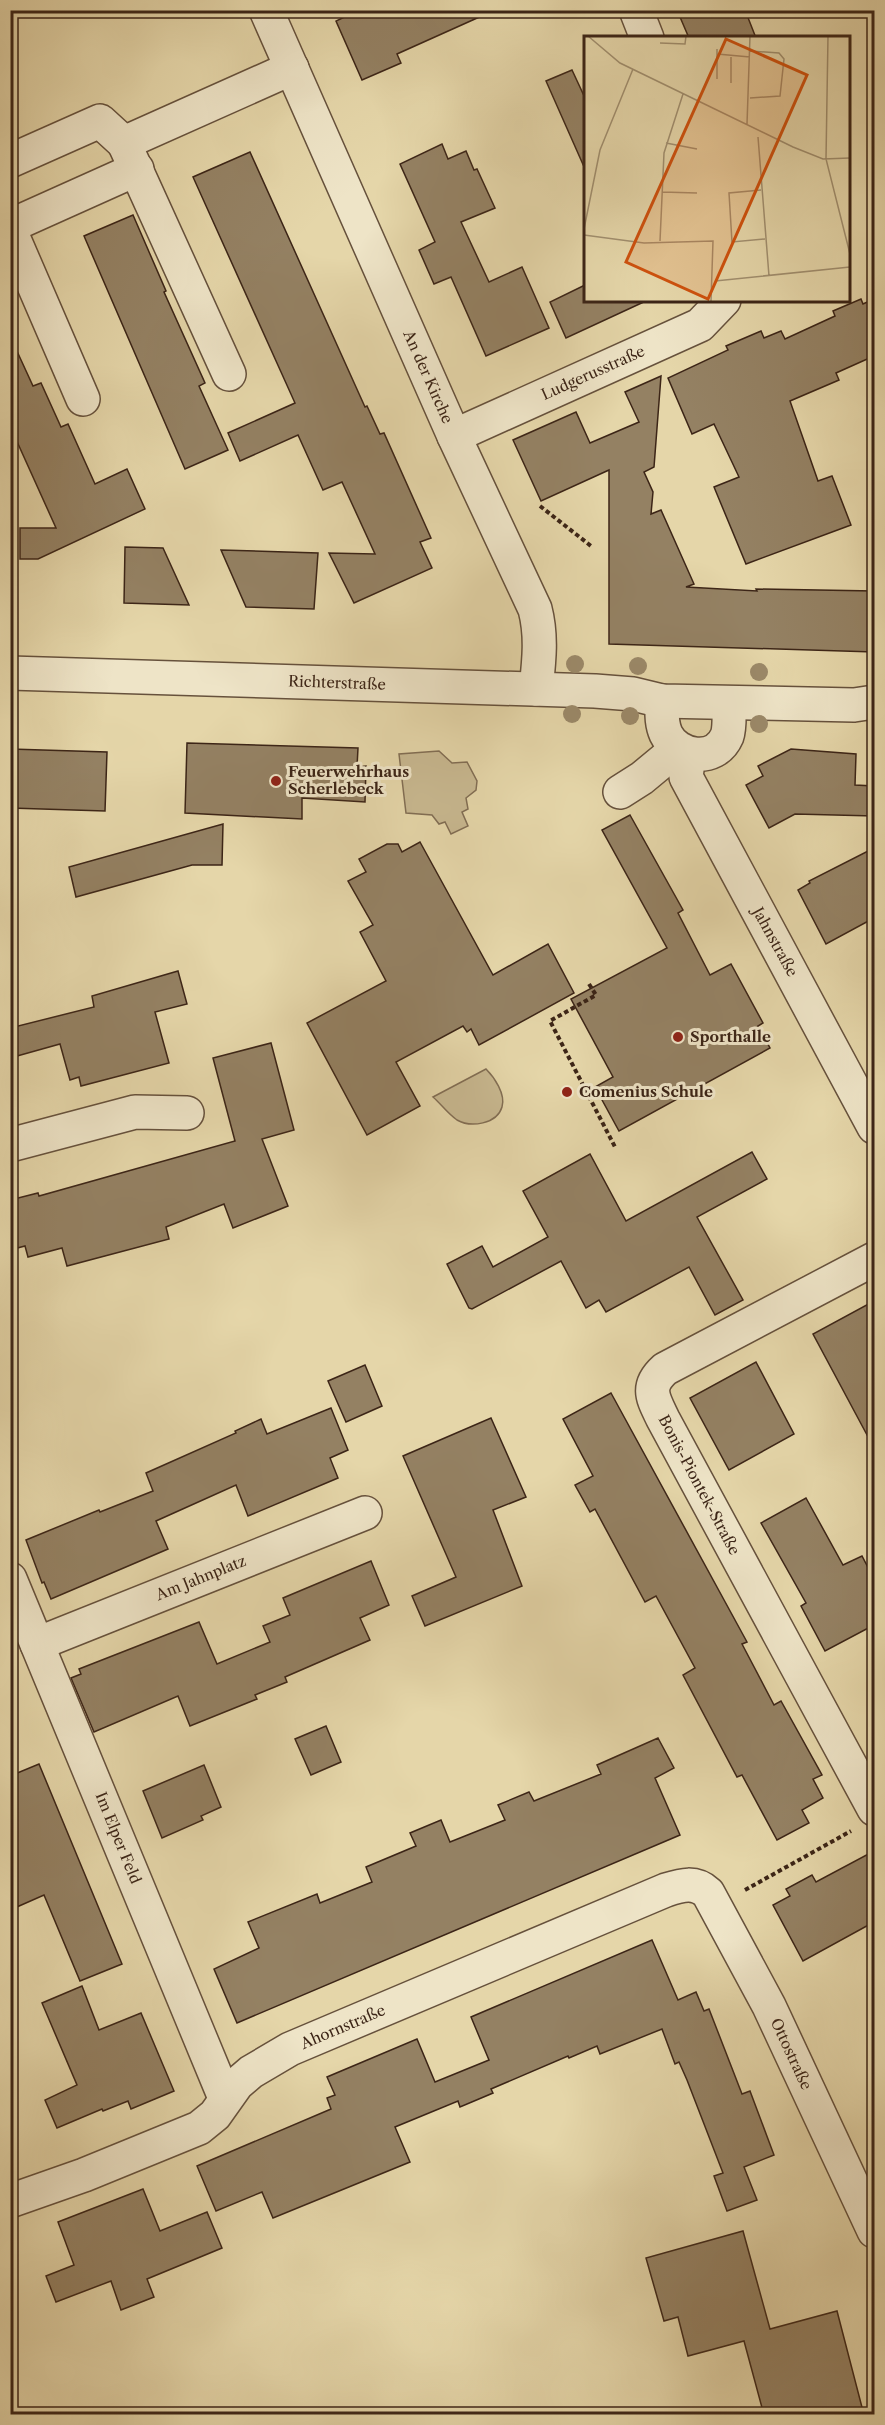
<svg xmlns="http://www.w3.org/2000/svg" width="885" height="2425" viewBox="0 0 885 2425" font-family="'Libre Caslon Text',serif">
	<rect width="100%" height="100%" fill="#e5d6a9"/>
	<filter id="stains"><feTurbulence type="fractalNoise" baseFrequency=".00333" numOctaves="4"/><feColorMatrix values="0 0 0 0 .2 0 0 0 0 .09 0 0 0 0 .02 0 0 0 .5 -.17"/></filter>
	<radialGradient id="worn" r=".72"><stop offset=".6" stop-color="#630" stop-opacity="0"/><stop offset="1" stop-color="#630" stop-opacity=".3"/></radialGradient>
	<!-- green -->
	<g fill="#c8b890" stroke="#826e54" stroke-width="1.5">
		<path d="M439,751L452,763L467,762L477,781L476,790L466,798L468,809L462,812L468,826L451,834L445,822L439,824L432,815L406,813L399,754Z"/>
		<path d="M486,1069C494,1077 506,1094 502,1107C497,1124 471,1128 457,1120C448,1114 441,1104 433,1097Z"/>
	</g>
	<!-- building -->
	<g fill="#948163" stroke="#3c2517" stroke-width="1.5">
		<path d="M359,10H495L397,54L401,63L362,80L336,21Z"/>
		<path d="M677,10H745L756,38H689Z"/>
		<path d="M572,70L585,98V169L546,81Z"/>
		<path d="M442,144L448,159L466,151L474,170L477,169L495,208L461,222L489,282L522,267L549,328L486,356L451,277L434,284L419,250L435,242L400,164Z"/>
		<path d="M250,152L365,407L367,406L380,434L384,433L431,538L420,542L432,568L354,603L329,553L375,554L342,482L323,490L298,435L240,461L228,433L295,403L193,177Z"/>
		<path d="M133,215L166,291L164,292L205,383L199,386L228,450L185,469L84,236Z"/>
		<path d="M585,285V300H648L566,338L550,302Z"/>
		<path d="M861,299L863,304L874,299V356L836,373L839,380L790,401L818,481L832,476L851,525L746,564L714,487L739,477L714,424L692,434L668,378L728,350L726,346L761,331L764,338L781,331L785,339L835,316L833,311Z"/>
		<path d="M10,336L33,386L41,383L61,427L68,424L95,484L127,469L145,509L38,559H20V528H56L10,426Z"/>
		<path d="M661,376L654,467L644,472L653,492L651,514L661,510L694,584L686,587L757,591L756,589L874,591V652L609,644V470L541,501L513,440L576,412L590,443L639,422L625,392Z"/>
		<path d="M125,547L163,548L189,605L124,603Z"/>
		<path d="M221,550L318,553L314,609L246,607Z"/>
		<path d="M187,743L358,748L357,767L366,766L365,802L302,798V819L185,813Z"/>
		<path d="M10,749L107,752L105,811L10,808Z"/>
		<path d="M791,749L856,754L855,785L874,786V816L795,814L769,828L746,785L763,776L758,766Z"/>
		<path d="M630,815L683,910L678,913L710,975L731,964L763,1023L758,1026L770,1048L619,1131L595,1087L613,1077L571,999L667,948L602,830Z"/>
		<path d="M223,824L222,865H192L76,897L69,867Z"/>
		<path d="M420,842L493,975L548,944L574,993L479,1045L471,1029L467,1032L463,1026L396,1062L420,1106L367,1135L307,1023L386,981L360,932L373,925L348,881L366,872L359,859L387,844H398L402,852Z"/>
		<path d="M874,848V918L826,944L798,890L810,883L809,881Z"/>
		<path d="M178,971L187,1004L155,1012L169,1063L81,1086L79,1077L70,1080L60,1044L10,1058V1028L94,1007L92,996Z"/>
		<path d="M271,1043L294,1130L262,1139L288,1206L233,1228L224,1204L166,1227L169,1239L67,1266L62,1248L28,1257L25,1246L10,1250V1200L38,1193L39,1196L235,1141L213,1058Z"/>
		<path d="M752,1152L767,1179L697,1217L743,1300L715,1315L689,1267L606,1312L599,1300L586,1308L561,1261L472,1309L469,1308L447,1264L482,1246L493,1267L548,1237L523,1191L590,1154L626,1221Z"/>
		<path d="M874,1301V1448L813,1334Z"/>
		<path d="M756,1362L794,1434L729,1470L690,1398Z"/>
		<path d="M365,1365L382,1406L346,1422L328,1381Z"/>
		<path d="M611,1393L747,1642L742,1644L774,1705L781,1701L822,1775L813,1779L823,1798L802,1810L809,1823L777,1840L742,1775L737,1777L683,1675L695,1668L656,1596L645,1602L595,1509L590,1512L575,1485L593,1476L563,1419Z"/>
		<path d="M331,1408L348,1450L330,1458L338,1478L248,1516L236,1485L156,1521L168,1549L51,1599L44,1582L42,1583L26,1540L99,1510L100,1512L153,1491L146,1473L236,1433L235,1431L261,1419L267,1434Z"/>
		<path d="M491,1418L526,1497L493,1510L522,1586L425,1626L412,1596L456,1577L403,1456Z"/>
		<path d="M806,1498L843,1565L862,1556L874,1579V1625L825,1651L801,1606L806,1603L761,1523Z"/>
		<path d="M371,1561L389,1605L360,1618L370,1640L285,1677L287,1682L255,1695L257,1699L190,1726L178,1696L94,1732L71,1678L81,1674L79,1669L199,1622L217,1664L270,1642L263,1626L290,1615L283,1598Z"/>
		<path d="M326,1726L341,1762L311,1775L295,1739Z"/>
		<path d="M658,1738L674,1768L655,1778L680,1835L237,2023L214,1969L259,1948L248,1922L317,1894L320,1903L372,1882L366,1867L416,1846L410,1833L441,1820L450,1842L505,1820L498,1805L529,1792L534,1801L601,1774L597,1765Z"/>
		<path d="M39,1764L122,1964L80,1981L44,1895L10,1910V1776Z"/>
		<path d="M204,1765L221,1807L201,1816L203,1820L162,1838L143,1791Z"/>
		<path d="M874,1851V1922L803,1961L773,1905L790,1896L786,1889L812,1875L816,1882Z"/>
		<path d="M652,1940L678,2000L696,1992L704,2011L709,2009L742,2094L750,2091L774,2155L744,2167L757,2200L727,2211L714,2176L723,2173L687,2080L679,2062L675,2064L662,2029L600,2054L597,2046L569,2058L568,2056L491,2089L493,2093L460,2107L458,2101L395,2127L410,2162L273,2218L262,2192L216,2211L197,2166L331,2109L327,2098L335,2095L327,2077L417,2039L435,2082L489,2060L471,2017Z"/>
		<path d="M82,1986L99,2030L141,2013L174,2091L131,2109L128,2101L103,2111L102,2109L57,2128L45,2100L77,2085L42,2003Z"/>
		<path d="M143,2189L160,2231L207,2212L222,2248L147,2279L154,2297L121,2310L111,2281L56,2302L46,2276L74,2265L58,2222Z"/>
		<path d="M743,2231L770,2329L837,2311L864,2415H764L744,2341L688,2356L678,2317L664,2321L646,2258Z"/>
	</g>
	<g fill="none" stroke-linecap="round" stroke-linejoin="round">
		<defs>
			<g id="minor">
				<path d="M266,10L454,436L535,609C542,636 539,661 536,689"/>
				<path d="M636,10L647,38"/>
				<path d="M124,143L229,374"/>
				<path d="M10,161L100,121L124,143L292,68"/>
				<path d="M10,226L137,169"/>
				<path d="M10,230L83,399"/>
				<path d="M454,436L700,325L724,300"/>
				<path d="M10,673L595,691L633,694L662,701L854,705L874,702"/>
				<path d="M662,701C662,712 661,723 666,734C677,757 715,764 727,736C730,728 729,712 729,703"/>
				<path d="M689,754L686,777L874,1127"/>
				<path d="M620,792L642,778L677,749"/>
				<path d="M10,1145L135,1112L187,1113"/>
				<path d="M874,1259L665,1369C645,1387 653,1398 663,1419L874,1809"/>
				<path d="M10,1579L225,2098"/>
				<path d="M37,1644L365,1513"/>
				<path d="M10,2201L84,2175L199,2128L215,2115L237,2084L251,2072L290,2049L666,1890C682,1885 695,1881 708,1893L769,2006L874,2231"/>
			</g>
		</defs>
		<!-- minor casing -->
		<use href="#minor" stroke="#66513c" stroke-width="36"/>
		<!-- path -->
		<g stroke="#3c2517" stroke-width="4" stroke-dasharray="4.5 3" stroke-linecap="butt">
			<path d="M540,506L591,546"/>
			<path d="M589,984L596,995L550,1021L615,1147"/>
			<path d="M745,1890L851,1831"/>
		</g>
		<!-- minor -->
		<use href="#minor" stroke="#eee4c7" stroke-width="33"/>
	</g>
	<!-- trees -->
	<g fill="#9b8969">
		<circle cx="575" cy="664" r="9"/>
		<circle cx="638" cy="666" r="9"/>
		<circle cx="759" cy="672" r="9"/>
		<circle cx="572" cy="714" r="9"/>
		<circle cx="630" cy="716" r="9"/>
		<circle cx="759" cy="724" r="9"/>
	</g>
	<!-- markers -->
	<g fill="#8f2418" stroke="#eee4c7" stroke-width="2">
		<circle cx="276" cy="781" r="6"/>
		<circle cx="678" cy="1037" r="6"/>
		<circle cx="567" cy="1092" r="6"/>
	</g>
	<g text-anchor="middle" stroke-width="6" stroke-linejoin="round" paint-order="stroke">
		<!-- street labels -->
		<g font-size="15" fill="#3c2517" stroke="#eee4c7">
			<text transform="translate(593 373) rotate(-24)" y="5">Ludgerusstraße</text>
			<text transform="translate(428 377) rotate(66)" y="5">An der Kirche</text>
			<text transform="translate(337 683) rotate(2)" y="5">Richterstraße</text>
			<text transform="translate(775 942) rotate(61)" y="5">Jahnstraße</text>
			<text transform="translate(699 1485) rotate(62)" y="5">Bonis-Piontek-Straße</text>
			<text transform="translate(201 1578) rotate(-22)" y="5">Am Jahnplatz</text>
			<text transform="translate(118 1838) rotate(68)" y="5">Im Elper Feld</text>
			<text transform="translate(343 2027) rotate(-23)" y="5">Ahornstraße</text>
			<text transform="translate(791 2054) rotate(65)" y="5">Ottostraße</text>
		</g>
		<!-- poi labels -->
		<g font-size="15" font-weight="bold" fill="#3c2517" stroke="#eee4c7" text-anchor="start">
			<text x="288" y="777">Feuerwehrhaus<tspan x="288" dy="17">Scherlebeck</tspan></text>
			<text x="690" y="1042">Sporthalle</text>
			<text x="579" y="1097">Comenius Schule</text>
		</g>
	</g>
	<!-- overview -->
	<g transform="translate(584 36)">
		<rect width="266" height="266" fill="#e5d6a9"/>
		<path fill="none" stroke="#a18f6f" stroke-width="1.5" d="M4,0L36,27L209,111L239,123L266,122M244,0L242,123L266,218M76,7L101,8L102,0M133,18L166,21M147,21V47M133,43V13M166,62L196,60L200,23L195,17L166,15M163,88L166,0M174,101L185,240M82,107L113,113M177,154L145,157L148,206L181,203M78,156L113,157M0,193L16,114L49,33M0,199L60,207L129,205L127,265M76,205L80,117L99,58M131,245L266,231"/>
		<path fill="#ce510e" fill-opacity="0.15" stroke="#ce510e" stroke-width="3" d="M142,3L223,39L124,263L42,226Z"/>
		<rect width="266" height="266" fill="none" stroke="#3c2517" stroke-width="3"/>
	</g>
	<!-- margin -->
	<rect width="885" height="2425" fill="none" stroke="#e5d6a9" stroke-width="36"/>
	<rect x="12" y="12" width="861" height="2401" fill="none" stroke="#3c2517" stroke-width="3"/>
	<rect x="18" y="18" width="849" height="2389" fill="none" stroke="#3c2517" stroke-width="1.5"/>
	<rect width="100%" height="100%" filter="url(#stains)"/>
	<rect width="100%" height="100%" fill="url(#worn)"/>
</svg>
